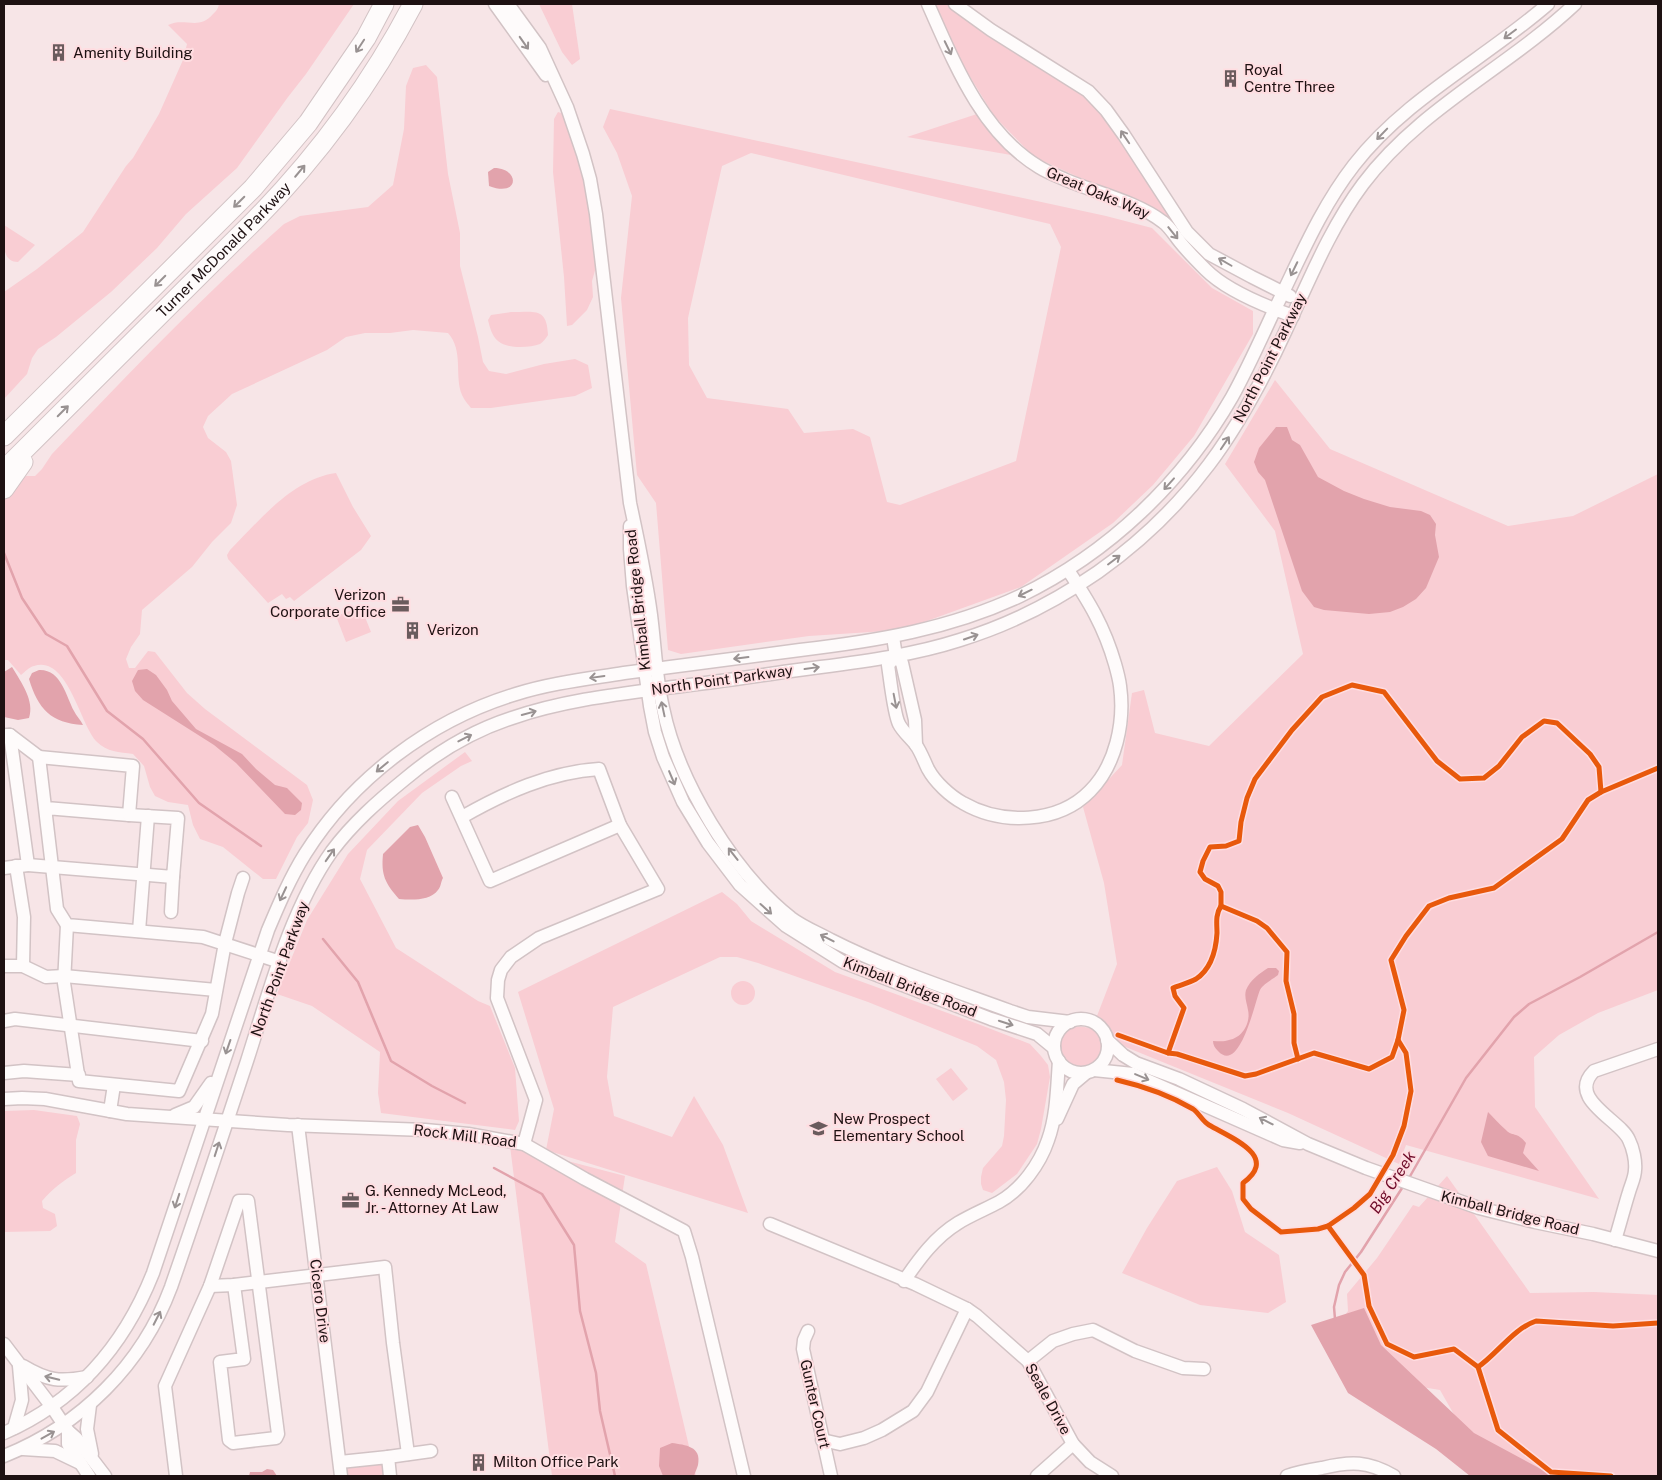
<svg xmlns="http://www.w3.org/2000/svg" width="1662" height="1480" viewBox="0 0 1662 1480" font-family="'Public Sans',sans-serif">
	<rect width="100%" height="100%" fill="#f7e5e7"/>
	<!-- green -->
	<g fill="#f9cdd3" fill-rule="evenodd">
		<path d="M219,4H354L306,74L288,97L237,168L186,214L157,248L111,292L56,337L38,349L32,358L27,374L4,399V292L37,269L83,232L126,166L133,158L159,114L183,60L187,44L168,25C185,17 199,31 213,14C217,10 218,9 219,4Z"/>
		<path d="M539,4H572L580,59L572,65L562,52Z"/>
		<path d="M935,4H946L986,35L1087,98L1120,138L1167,211L1172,222L1151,207L1096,185L1034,157L994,116L958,57Z"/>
		<path d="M426,65L437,77L448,174L460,233V266L478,337L483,362L489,371L506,374L544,364L575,359L588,365L592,388L575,396L491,408H471C468,404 464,400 462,395C454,376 464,351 448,333L413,330L390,333H365L346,337L327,350L232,394L208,416L203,427L208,438L226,452L231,461L237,505L231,523L212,542L192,567L142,610L140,634L131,647L126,659L129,668H135L148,651L155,652L187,693L205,709L307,785L313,800L308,823L297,837L276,879H263L223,847L200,839L193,825L188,805L168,802L155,796L150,787L144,766L133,754C119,752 107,752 97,742C80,725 68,655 34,666C29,667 25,672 21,675L8,660H4V496L26,476H35L42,469L52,454C127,375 203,296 284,224L300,216L368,207L393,185L404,129L406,86L413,68Z"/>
		<path d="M610,109L1106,216L1152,228L1212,288L1253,311V334L1194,436L1153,485L1113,523L1021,587L902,630L809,636L681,654L668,650L656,503L637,475L621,298L632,196L617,153L603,127ZM751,153L1050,224L1061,247L1016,461L900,505L887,502L870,437L853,429L804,433L788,409L707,398L689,365L688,318L722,166Z"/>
		<path d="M558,112L564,114L590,197L596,267L592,281L593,297L587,310L572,325L567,326L564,277L553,172L554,119Z"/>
		<path d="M980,113L1012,151L1011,155L907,137Z"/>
		<path d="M4,225L35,245L18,262C0,262 4,238 4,225Z"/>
		<path d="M511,312C535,312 547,307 548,335C546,338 543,342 540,344C529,348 507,349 498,341C492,336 490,328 488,320L491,315Z"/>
		<path d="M1275,380L1330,449L1508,526L1573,516L1658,474V990L1598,1013L1559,1035L1534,1057L1535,1107L1599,1199L1406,1145L1399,1164L1288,1113L1101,1037C1104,1044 1108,1055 1101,1062C1097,1066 1092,1066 1087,1066C1050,1070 1048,1014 1092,1029L1117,964L1104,883L1083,807L1122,765L1132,693L1144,690L1155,733L1209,746L1303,654L1275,531L1225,464Z"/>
		<path d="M336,473L353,507L371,536L361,550L294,601L290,597L286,599L282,594L268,603L228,559L227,555L230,550C259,521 292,479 336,473Z"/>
		<path d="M361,607L371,632L346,642L336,616Z"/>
		<path d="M465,752L472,761L461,766L422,793L367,850L360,879L396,948L478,1001L490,1006L515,1068L519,1121L515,1130L381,1113L378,1093L380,1052L312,1006L277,994L307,920L348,854L398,801Z"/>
		<path d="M722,892L737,904L751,921L835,972L978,1024L1030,1044L1041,1056L1048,1065L1050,1077L1041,1129L1037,1144L1017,1174L992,1193L983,1190L981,1184V1177L983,1168L1002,1146L1004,1136L1006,1100L1004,1082L996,1060L977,1046L868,1002L758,963L737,957H720L613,1007L607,1077L614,1116L672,1137L694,1096L723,1145L748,1213L546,1150L554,1109L518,992Z"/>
		<circle cx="743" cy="993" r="12"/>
		<path d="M951,1068L968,1089L953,1101L936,1079Z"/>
		<path d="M34,1110L77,1116L80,1124L76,1140V1173C63,1181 52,1189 42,1201L43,1208L55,1214L57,1226L50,1231L4,1232V1111Z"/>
		<path d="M510,1146L625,1176L615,1242L646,1264L696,1476H552Z"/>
		<path d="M1217,1167L1232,1191L1245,1232L1279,1255L1286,1302L1268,1313L1200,1305L1122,1273L1147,1228L1177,1181Z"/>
		<path d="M1447,1176L1530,1293L1594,1292L1658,1295V1476H1513L1476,1453L1440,1390L1391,1382L1341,1321L1348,1311L1347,1294L1377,1258L1413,1205L1419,1207Z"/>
		<path d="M384,1461L386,1476H345L344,1466Z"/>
	</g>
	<!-- water -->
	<g fill="#e2a3ac">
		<path d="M494,168C520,168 520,198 489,186L488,172Z"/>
		<path d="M1276,427H1287L1292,440L1300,445L1318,477L1344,491L1364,499L1390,507L1421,511L1430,515L1436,524L1435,535L1439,557L1426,588L1416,599L1403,607L1390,612L1369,614L1324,610L1314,607L1302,591L1265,480L1258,472L1254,462L1259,448Z"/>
		<path d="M12,667C21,682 35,701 29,718L18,720L4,717V672Z"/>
		<path d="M147,669L156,675L167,690L172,701L196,729L242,754L256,769L275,785L287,788L302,803L301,810L295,815L285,814L236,763L214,745L143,700L135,691L132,681L138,670Z"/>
		<path d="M39,670C61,669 66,696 74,711C76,716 81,720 83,725C51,723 38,709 29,679L32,673Z"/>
		<path d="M418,825L425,837L443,878C441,881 441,887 438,890C430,901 412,900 399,899C385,883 381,875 383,854L410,827Z"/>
		<path d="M1268,968H1276L1279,971L1278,975C1273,979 1263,984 1260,990C1255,1001 1240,1075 1218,1051C1215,1048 1213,1045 1213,1041C1218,1041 1224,1042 1229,1040C1242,1038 1251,1023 1248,1010C1247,1003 1244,997 1246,990C1250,980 1260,973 1268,968Z"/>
		<path d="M1488,1112C1494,1118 1499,1124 1506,1130C1512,1137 1517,1131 1526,1143L1523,1153L1539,1171L1488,1156L1481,1142Z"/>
		<path d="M1364,1308L1381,1345L1474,1433L1554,1476H1470L1436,1449L1348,1393L1311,1325Z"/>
		<path d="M672,1443C685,1445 702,1446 698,1465C697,1469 695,1472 694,1476H663L659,1466L660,1448Z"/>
		<path d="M267,1469L273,1470L277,1476H249L250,1472H262Z"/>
	</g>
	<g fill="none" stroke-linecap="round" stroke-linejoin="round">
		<!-- stream -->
		<g stroke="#e2a3ac" stroke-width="2.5">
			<path d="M4,553L22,598L46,634L67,646L107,711L143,739L199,803L261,846"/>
			<path d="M323,939L358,982L391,1061L432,1086L465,1103"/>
			<path d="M494,1168L542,1194L574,1245L580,1311L596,1373L600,1411L615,1476"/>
			<path d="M1409,1178L1466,1078L1514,1017L1529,1004L1580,977L1658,932"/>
			<path d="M1335,1319L1334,1307L1339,1285L1345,1272L1361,1252L1404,1185"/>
		</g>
		<defs>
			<g id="minor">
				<path d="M495,4L546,75"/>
				<path d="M508,4L540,48L567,107L583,154L590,179L596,214L630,503C638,540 646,577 651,615C655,646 656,678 663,708C678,781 733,872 791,918C803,927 818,933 831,940C888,969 950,989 1010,1011L1028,1017L1070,1022"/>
				<path d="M928,4C954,62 981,132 1039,167C1047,172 1057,176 1066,180C1097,193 1137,202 1163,222C1170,227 1175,236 1180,242C1188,252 1197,261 1206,270C1227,291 1265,306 1293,316"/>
				<path d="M955,4L991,30L1088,91L1106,110L1124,135L1187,232L1209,254L1252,277L1290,296"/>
				<path d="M630,526V549L633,586L650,706L655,732L663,757L683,802L708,843L740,885L786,926L843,962L991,1019L1037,1034L1054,1048"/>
				<path d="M893,637L896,656L902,663L915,720L916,745"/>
				<path d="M896,656L888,665C890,678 894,715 899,724C903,732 911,738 916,745C921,752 924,761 928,769C935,782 950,796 963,803C1001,825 1058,824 1090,791C1116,765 1125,722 1120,686C1119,678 1117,671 1115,664C1104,626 1089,602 1068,570"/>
				<path d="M6,735H10L39,757"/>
				<path d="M452,797L490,881L620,825"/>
				<path d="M46,808L129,815L133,766L39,757L57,909L67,925L203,937L280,962"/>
				<path d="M462,817C504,793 550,772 599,769L620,825L658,889L539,938L511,957L501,970L498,980L497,998L536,1100L524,1144"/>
				<path d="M28,865L173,877L178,818L129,815"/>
				<path d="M16,866L24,917L23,966"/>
				<path d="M4,868L28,865L10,735"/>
				<path d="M171,912L173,877"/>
				<path d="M67,925L64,983L79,1081L179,1091L212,1014L225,943L238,893L243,878"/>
				<path d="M139,931L148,816"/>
				<path d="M4,966H23L46,977L64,976L216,990"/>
				<circle cx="1081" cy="1046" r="27"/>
				<path d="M4,1021L15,1019L202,1041"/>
				<path d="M1107,1040L1123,1055L1136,1063L1179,1079L1243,1109L1308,1144L1366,1168L1479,1208L1535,1222L1593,1234L1658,1251"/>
				<path d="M1094,1070L1133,1074L1283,1140L1300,1143"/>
				<path d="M4,1073L24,1071L79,1075"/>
				<path d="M4,1099L22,1098L45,1099L127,1114L288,1125L425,1130L468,1134L524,1144L585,1179L684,1231L692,1257L744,1476"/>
				<path d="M110,1111L114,1085"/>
				<path d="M175,1115L194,1107L211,1083"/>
				<path d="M1057,1119L1073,1084L1086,1073"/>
				<path d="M298,1125L341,1476"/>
				<path d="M770,1224L915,1284L967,1309L977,1316L1028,1361L1073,1444L1090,1462L1112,1476"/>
				<path d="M1615,1240C1620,1224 1624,1208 1629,1192C1631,1185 1635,1177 1635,1170C1636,1161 1633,1148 1629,1140C1621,1120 1566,1099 1594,1071L1658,1049"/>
				<path d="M904,1281C919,1259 935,1237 958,1223C971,1215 986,1209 999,1202C1021,1190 1040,1164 1048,1140C1057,1115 1057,1087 1059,1061"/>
				<path d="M210,1286L234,1285L385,1267L393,1343L408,1454"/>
				<path d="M808,1331L804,1340L803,1349L831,1476"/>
				<path d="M4,1344L52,1407L68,1431L76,1438L105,1476"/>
				<path d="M1028,1361L1053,1341L1073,1334L1093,1330L1135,1351L1183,1368L1204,1369"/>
				<path d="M23,1366C48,1381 60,1382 87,1377"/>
				<path d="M90,1405L87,1429L92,1454"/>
				<path d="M14,1428L22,1400L19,1366"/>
				<path d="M68,1431V1444L89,1476"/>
				<path d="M4,1433C77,1401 124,1346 153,1273L268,930C279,904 290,878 305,854C353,778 430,720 516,694C551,683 587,679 624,673C682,665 741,658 800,650C876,641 950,629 1020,596C1109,553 1183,482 1232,397C1247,370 1260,341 1273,313C1298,263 1319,210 1354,165C1406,98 1485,59 1548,4"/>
				<path d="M822,1440L840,1444L864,1438L882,1430L913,1411L927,1392L967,1309"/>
				<path d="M23,1449L55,1451L80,1463"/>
				<path d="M4,1456C81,1425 142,1365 171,1287C197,1212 222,1137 247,1061C269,993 290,910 332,851C353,823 378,801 405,779C437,752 472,731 512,718C564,700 620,694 674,687C709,683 743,678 777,673C838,664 901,659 960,640C1009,625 1056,601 1098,572C1190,507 1240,430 1286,330C1309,281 1330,228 1363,184C1420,108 1507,68 1575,4"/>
				<path d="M388,1457L431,1451"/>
				<path d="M340,1462L388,1457L390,1476"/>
				<path d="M176,1476L165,1386L210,1286L239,1201H248L278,1434L276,1438L233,1443L229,1440L220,1362L244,1359L234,1285"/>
				<path d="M1037,1476L1073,1444"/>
				<path d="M1287,1476C1298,1472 1310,1470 1322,1468C1351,1461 1368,1461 1394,1476"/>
			</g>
			<g id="highway">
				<path d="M4,436L253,188L308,123L366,38L384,4"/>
				<path id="s1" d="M4,470L254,221C317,157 371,84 413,4"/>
				<path d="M4,489L23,462"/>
			</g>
		</defs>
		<!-- minor casing -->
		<use href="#minor" stroke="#d2c3c5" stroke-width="15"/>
		<!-- highway casing -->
		<use href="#highway" stroke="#d2c3c5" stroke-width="21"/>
		<!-- minor -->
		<use href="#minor" stroke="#fefbfb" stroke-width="12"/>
		<!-- highway -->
		<use href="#highway" stroke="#fefbfb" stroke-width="19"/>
		<defs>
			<g id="cycleway">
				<path d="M1221,906V892L1218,886L1205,879L1200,872L1203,861L1210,847L1226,846L1239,841L1241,822L1247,798L1255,779L1292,730L1322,697L1352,685L1384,692L1437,761L1460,779L1484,778L1499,766L1522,737L1544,721L1557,723L1590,754L1599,767L1601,792"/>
				<path d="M1118,1035L1168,1053L1177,1054L1245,1076L1256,1074L1314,1053L1369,1069L1392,1057L1398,1040L1404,1010L1391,960L1406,936L1429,906L1449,898L1494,888L1562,839L1588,800L1601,792L1658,768"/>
				<path d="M1168,1053L1184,1008L1175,996L1173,988C1180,985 1189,983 1196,979C1211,969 1216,950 1217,933C1217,924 1215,915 1221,906L1257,921L1267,928L1287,952L1286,981L1294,1014V1043L1298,1059"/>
				<path d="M1117,1080C1143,1086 1169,1095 1193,1109C1199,1113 1202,1121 1209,1125C1231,1138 1280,1156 1243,1183V1199L1251,1209L1281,1232L1318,1229L1328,1226L1364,1275L1369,1306L1387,1344L1414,1357L1454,1349L1478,1367L1498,1430L1551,1472L1611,1476"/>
				<path d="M1328,1226L1354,1208L1370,1194L1393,1155L1404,1126L1411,1091L1406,1053L1398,1040"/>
				<path d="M1478,1367C1498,1353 1513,1329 1536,1321L1613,1326L1658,1323"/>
			</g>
		</defs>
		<!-- cycleway casing -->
		<use href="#cycleway" stroke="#ffdde1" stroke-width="8"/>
		<!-- cycleway -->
		<use href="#cycleway" stroke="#e8590c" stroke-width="5"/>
	</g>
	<!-- one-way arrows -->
	<defs><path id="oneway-shaft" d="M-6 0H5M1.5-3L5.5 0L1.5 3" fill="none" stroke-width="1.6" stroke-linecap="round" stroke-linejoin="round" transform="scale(1.25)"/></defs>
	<g stroke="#999292">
		<use href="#oneway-shaft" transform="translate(1510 34) rotate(143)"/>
		<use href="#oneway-shaft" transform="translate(524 43) rotate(55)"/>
		<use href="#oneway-shaft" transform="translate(360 46) rotate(123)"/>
		<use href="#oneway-shaft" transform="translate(948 48) rotate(64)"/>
		<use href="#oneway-shaft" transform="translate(1382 134) rotate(134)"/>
		<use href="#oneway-shaft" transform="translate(1125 137) rotate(-124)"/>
		<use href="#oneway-shaft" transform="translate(300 171) rotate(-50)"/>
		<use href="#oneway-shaft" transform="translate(239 202) rotate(135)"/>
		<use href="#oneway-shaft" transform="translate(1173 233) rotate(51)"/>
		<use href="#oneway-shaft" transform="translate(1225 262) rotate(-150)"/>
		<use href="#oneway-shaft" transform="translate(1294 269) rotate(116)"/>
		<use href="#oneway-shaft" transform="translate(160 281) rotate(135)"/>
		<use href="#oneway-shaft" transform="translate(63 411) rotate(-45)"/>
		<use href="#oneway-shaft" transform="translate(1225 443) rotate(-56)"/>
		<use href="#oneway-shaft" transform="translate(1169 484) rotate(132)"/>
		<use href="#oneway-shaft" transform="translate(1114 560) rotate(-37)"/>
		<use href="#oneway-shaft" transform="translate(1025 593) rotate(154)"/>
		<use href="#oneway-shaft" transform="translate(971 637) rotate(-19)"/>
		<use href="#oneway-shaft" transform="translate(741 658) rotate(173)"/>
		<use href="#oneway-shaft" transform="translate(812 668) rotate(-8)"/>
		<use href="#oneway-shaft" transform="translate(597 677) rotate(172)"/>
		<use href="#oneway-shaft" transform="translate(895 701) rotate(79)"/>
		<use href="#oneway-shaft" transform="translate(663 709) rotate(-102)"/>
		<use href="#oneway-shaft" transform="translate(529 713) rotate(-15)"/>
		<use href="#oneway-shaft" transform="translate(465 738) rotate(-27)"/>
		<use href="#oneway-shaft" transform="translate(382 767) rotate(140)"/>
		<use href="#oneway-shaft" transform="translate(672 778) rotate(67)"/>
		<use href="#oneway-shaft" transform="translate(733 854) rotate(-128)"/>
		<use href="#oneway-shaft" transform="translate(330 855) rotate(-55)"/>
		<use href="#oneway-shaft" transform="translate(283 894) rotate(115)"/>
		<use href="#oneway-shaft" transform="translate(766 909) rotate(42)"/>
		<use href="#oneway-shaft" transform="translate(827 938) rotate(-153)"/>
		<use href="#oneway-shaft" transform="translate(1006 1023) rotate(18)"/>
		<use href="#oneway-shaft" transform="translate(228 1047) rotate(109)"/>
		<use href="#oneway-shaft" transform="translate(1142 1077) rotate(23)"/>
		<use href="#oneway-shaft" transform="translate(1266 1121) rotate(-153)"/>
		<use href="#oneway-shaft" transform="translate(217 1149) rotate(-72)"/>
		<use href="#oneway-shaft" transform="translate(177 1201) rotate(108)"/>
		<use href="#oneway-shaft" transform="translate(157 1318) rotate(-63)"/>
		<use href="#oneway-shaft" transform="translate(52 1378) rotate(-166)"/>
		<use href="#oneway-shaft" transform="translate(48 1435) rotate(-29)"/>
	</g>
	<!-- icons -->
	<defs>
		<symbol id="building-bare" viewBox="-9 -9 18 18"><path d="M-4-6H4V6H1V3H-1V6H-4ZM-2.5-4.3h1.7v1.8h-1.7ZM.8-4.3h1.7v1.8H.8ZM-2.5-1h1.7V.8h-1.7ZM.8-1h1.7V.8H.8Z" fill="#6a5b5d" stroke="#ffdde1" stroke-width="2.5" paint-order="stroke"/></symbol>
		<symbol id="office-bare" viewBox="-9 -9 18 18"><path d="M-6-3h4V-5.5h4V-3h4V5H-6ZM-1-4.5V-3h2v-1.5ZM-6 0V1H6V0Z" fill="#6a5b5d" stroke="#ffdde1" stroke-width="2.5" paint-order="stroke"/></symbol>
		<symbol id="school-bare" viewBox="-9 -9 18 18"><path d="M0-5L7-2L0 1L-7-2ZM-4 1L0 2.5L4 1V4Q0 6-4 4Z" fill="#6a5b5d" stroke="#ffdde1" stroke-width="2.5" paint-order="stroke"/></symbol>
	</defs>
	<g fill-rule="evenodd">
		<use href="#building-bare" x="46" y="40" width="25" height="25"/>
		<use href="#building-bare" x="1218" y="66" width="25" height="25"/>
		<use href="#office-bare" x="388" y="592" width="25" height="25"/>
		<use href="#building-bare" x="400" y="618" width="25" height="25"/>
		<use href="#school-bare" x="806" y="1116" width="25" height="25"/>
		<use href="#office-bare" x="338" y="1188" width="25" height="25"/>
		<use href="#building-bare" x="466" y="1450" width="25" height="25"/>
	</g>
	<g text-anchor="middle" stroke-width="4" stroke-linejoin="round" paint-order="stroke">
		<!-- poi labels -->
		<g font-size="15" fill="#1e1112" stroke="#ffdde1" text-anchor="start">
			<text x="73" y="58">Amenity Building</text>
			<text x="1244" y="75">Royal<tspan x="1244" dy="17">Centre Three</tspan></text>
			<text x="386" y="600" text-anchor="end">Verizon<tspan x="386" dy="17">Corporate Office</tspan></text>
			<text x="427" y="635">Verizon</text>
			<text x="833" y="1124">New Prospect<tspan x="833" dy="17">Elementary School</tspan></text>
			<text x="365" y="1196">G. Kennedy McLeod,<tspan x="365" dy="17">Jr. - Attorney At Law</tspan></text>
			<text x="493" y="1467">Milton Office Park</text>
		</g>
		<!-- street labels -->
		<g font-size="15" fill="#1e1112" stroke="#ffdde1">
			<text transform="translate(1098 193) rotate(23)" y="5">Great Oaks Way</text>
			<text dy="5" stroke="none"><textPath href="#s1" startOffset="311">Turner McDonald Parkway</textPath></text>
			<text transform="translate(1270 358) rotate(-63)" y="5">North Point Parkway</text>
			<text transform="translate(638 600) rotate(-96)" y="5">Kimball Bridge Road</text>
			<text transform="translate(722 680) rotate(-8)" y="5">North Point Parkway</text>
			<text transform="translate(280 969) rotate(-70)" y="5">North Point Parkway</text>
			<text transform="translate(910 987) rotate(21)" y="5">Kimball Bridge Road</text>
			<text transform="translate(465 1136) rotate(7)" y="5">Rock Mill Road</text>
			<text transform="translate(1510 1213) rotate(14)" y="5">Kimball Bridge Road</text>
			<text transform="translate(320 1301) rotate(83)" y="5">Cicero Drive</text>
			<text transform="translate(1048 1399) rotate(61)" y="5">Seale Drive</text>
			<text transform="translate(815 1404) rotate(77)" y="5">Gunter Court</text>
		</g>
		<!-- water labels -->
		<g font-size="16" font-style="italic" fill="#6e0b29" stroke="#ffdde1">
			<text transform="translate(1392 1182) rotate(-57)" y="6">Big Creek</text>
		</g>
	</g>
	<!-- border -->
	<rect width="1662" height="1480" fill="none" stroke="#1e1112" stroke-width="10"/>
</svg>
